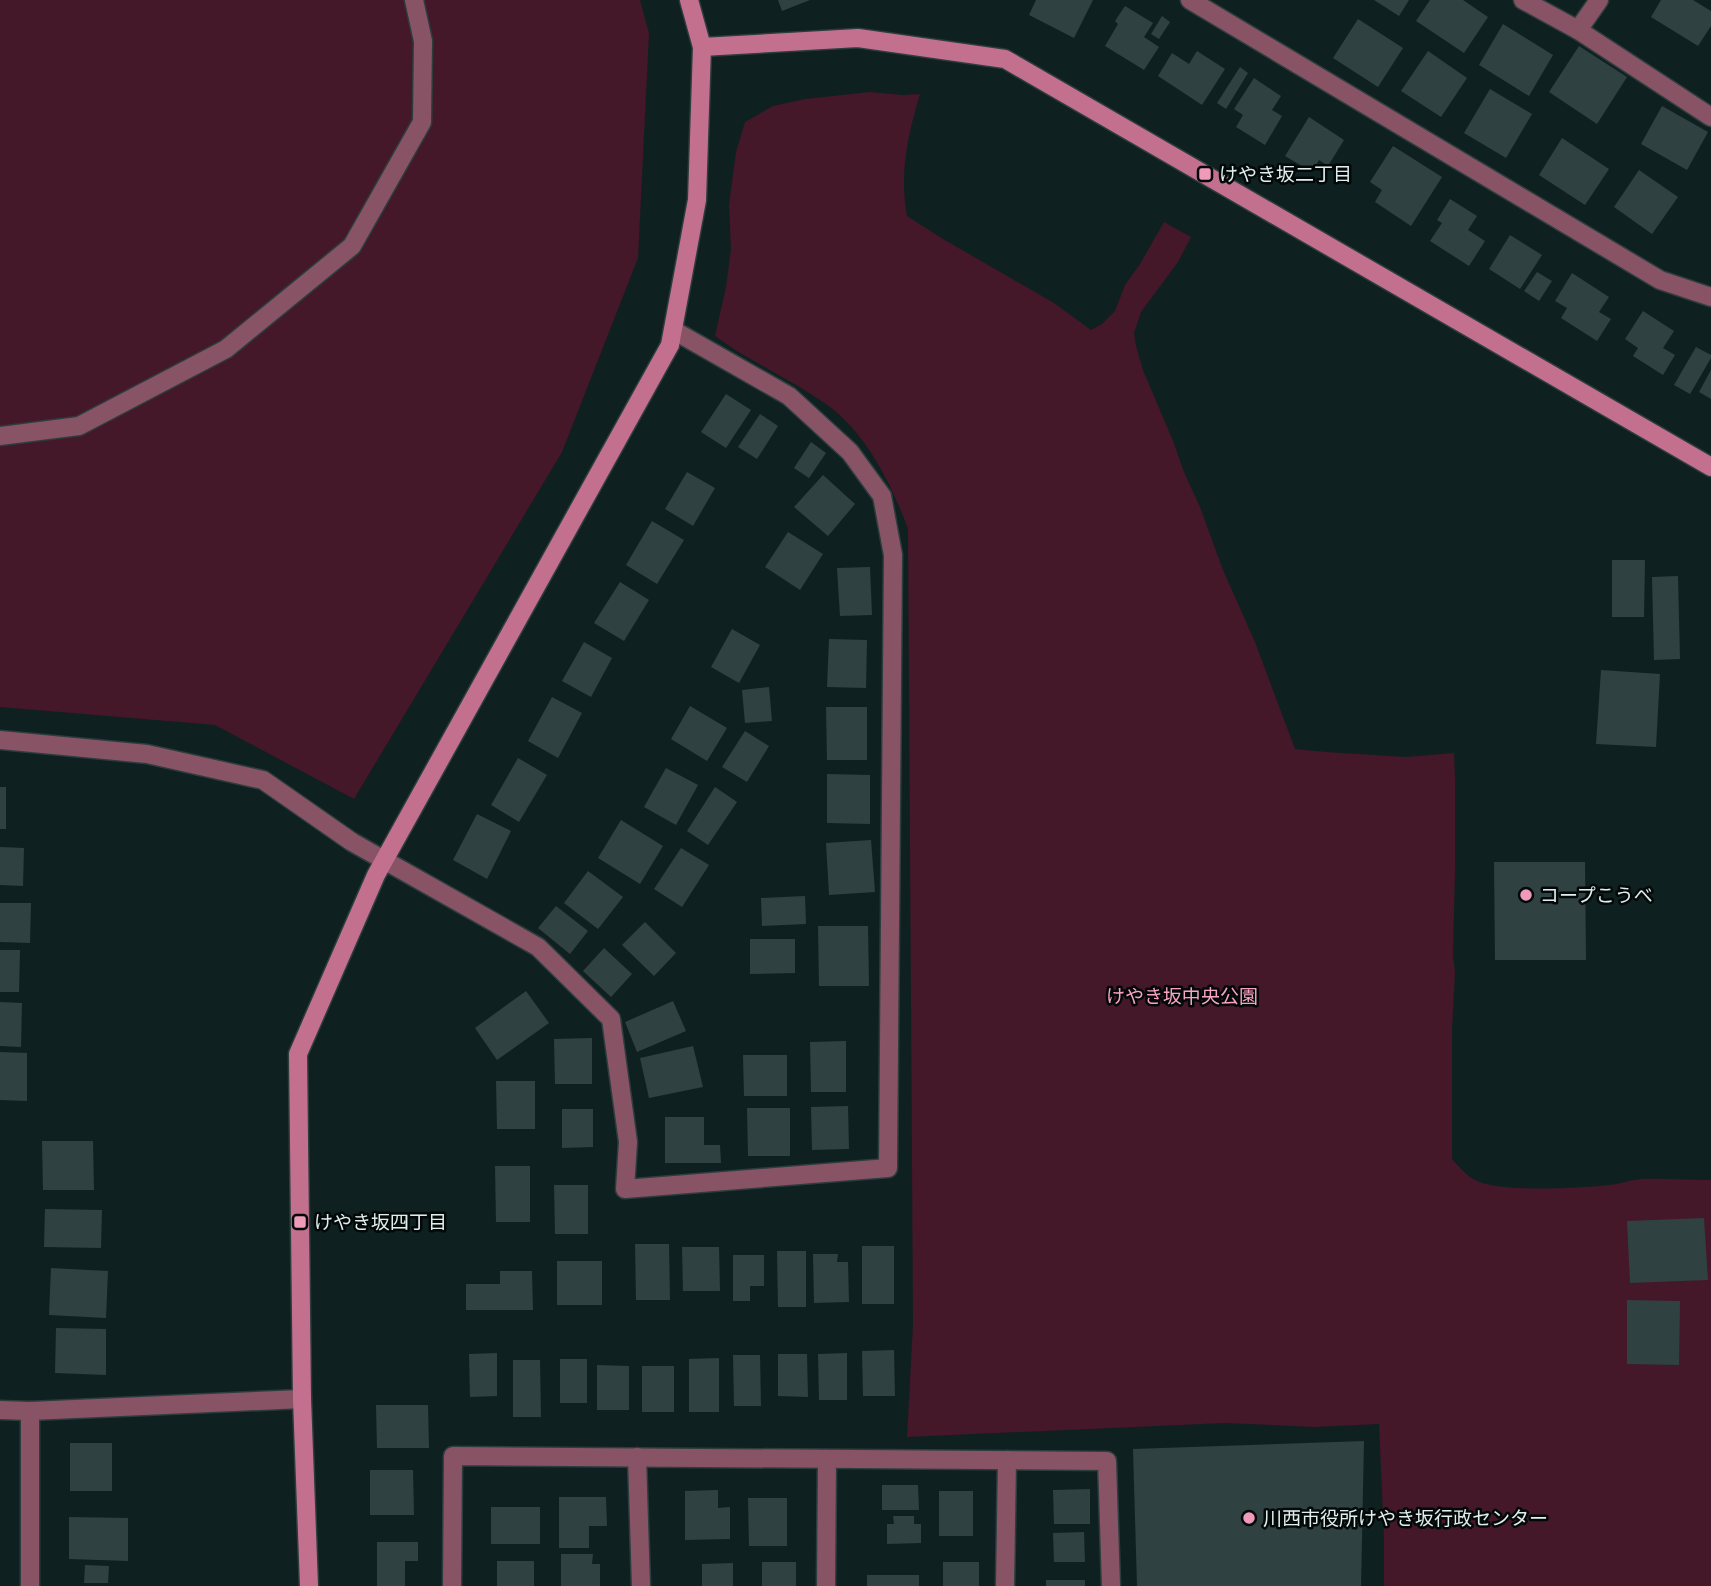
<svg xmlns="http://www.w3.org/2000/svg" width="1711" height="1586" viewBox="0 0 1711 1586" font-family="'PT Sans Narrow','Noto Sans JP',sans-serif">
	<rect width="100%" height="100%" fill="#0f2020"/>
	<!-- green -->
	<g fill="#441729">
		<path d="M0,0H640L649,33L638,258L562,452L354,799L215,725L0,707Z"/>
		<path d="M870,92L902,95L920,94C908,134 899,174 907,216L943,239L1054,303L1091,330L1102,324L1115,311L1125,285L1140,264L1164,222L1191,237L1178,262L1141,312L1134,333L1136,346L1143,370L1173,441L1184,472L1200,507L1223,570L1255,642L1295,749L1326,752L1406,757L1454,753L1455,779V870L1453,955L1455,973L1452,1029V1159C1459,1167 1466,1175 1475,1180C1498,1193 1581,1188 1609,1185C1620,1184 1630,1180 1641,1179C1664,1178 1688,1180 1711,1180V1586H1384V1538L1379,1424L1314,1427L1225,1423L907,1437L913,1324L908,529C892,486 868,436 830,407C794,380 751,363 715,336L726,287L731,249L729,205L736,152L745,122L773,106L805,99Z"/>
	</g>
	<!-- building -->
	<g fill="#2f4141">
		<path d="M778,0H810L782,11Z"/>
		<path d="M1036,0H1093L1074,38L1029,15Z"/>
		<path d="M1374,0H1409L1399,16Z"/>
		<path d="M1430,0H1463L1488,17L1464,53L1416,21Z"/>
		<path d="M1661,0H1693L1711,11V26L1698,46L1651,17Z"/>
		<path d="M1125,6L1153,23L1144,37L1159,47L1144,70L1105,46L1118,24L1115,21Z"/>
		<path d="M1162,16L1170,22L1159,39L1151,34Z"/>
		<path d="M1358,19L1403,48L1378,87L1333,58Z"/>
		<path d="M1503,24L1553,55L1529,96L1479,65Z"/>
		<path d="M1579,46L1627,77L1597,124L1549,92Z"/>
		<path d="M1197,51L1225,69L1202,105L1158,76L1172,53L1189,64Z"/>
		<path d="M1428,51L1467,78L1441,117L1401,91Z"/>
		<path d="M1240,67L1248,73L1226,109L1217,103Z"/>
		<path d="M1254,78L1281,96L1272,110L1282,116L1265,145L1236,127L1243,115L1234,109Z"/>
		<path d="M1490,89L1532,114L1506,158L1464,133Z"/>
		<path d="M1662,106L1708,132L1687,170L1641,144Z"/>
		<path d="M1309,117L1344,140L1328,166L1319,160L1312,172L1285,156Z"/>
		<path d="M1562,138L1609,169L1585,205L1539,175Z"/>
		<path d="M1393,146L1442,177L1411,226L1375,202L1382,190L1370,182Z"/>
		<path d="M1639,170L1678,197L1652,234L1614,207Z"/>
		<path d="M1450,199L1477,216L1468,230L1485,241L1469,266L1430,241L1442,223L1437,220Z"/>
		<path d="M1510,235L1542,255L1520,289L1489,269Z"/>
		<path d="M1537,272L1552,281L1539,301L1524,291Z"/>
		<path d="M1572,273L1609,297L1599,312L1611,319L1597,341L1561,318L1567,308L1555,301Z"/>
		<path d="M1643,311L1674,331L1663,348L1675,355L1663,375L1633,356L1638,348L1625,339Z"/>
		<path d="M1696,347L1711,355V358L1690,394L1674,385Z"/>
		<path d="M1711,370V399L1699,392Z"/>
		<path d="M726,394L751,410L726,448L701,432Z"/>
		<path d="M760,414L778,426L757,459L738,447Z"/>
		<path d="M811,442L826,453L809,478L794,468Z"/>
		<path d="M687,472L715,488L693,526L665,509Z"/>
		<path d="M823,475L855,504L828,536L794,507Z"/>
		<path d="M652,521L684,540L657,584L626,565Z"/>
		<path d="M788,532L823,554L800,590L765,567Z"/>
		<path d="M1612,560H1645L1644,617H1612Z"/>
		<path d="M870,567L872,615L840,616L837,568Z"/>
		<path d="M1678,576L1680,659L1654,660L1652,577Z"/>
		<path d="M620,582L649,600L624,641L594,623Z"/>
		<path d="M732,629L760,645L739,683L711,667Z"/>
		<path d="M829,639L867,640L866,688L827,687Z"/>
		<path d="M584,642L612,658L591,697L562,681Z"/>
		<path d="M1601,670L1660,674L1656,747L1596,744Z"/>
		<path d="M769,687L772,721L745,723L742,690Z"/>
		<path d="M552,697L582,713L558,758L528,741Z"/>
		<path d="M690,706L727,728L707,761L671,739Z"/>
		<path d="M826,707H867V760H827Z"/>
		<path d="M745,731L769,746L747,782L722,767Z"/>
		<path d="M518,758L547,775L519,822L491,805Z"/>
		<path d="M666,768L698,785L676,825L644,807Z"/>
		<path d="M827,774L870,775V824L827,823Z"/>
		<rect x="0" y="787" width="6" height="42"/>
		<path d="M715,787L737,802L708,845L687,831Z"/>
		<path d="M477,814L511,831L487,879L453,860Z"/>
		<path d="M621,820L663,846L640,884L598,858Z"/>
		<path d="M871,840L875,892L829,895L826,843Z"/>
		<path d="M0,847L24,848L23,886L0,885Z"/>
		<path d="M681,848L709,865L682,907L654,889Z"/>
		<path d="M1494,862H1585L1586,960H1495Z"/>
		<path d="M588,871L623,897L598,929L564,903Z"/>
		<path d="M805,896L806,924L762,926L761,898Z"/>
		<path d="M0,903H31L30,943L0,942Z"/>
		<path d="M556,906L588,931L570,954L538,928Z"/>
		<path d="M645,922L676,953L654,976L622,945Z"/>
		<path d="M818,926H868L869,986H819Z"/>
		<path d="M750,939H795V973L750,974Z"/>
		<path d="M604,948L632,974L611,997L583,971Z"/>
		<path d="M0,950H20L19,992H0Z"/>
		<path d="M526,991L549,1023L497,1060L475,1028Z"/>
		<path d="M673,1001L686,1031L637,1052L625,1022Z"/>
		<path d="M0,1002L22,1003L21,1047L0,1046Z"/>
		<path d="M592,1038V1084H555L554,1039Z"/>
		<path d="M846,1041V1092H811L810,1042Z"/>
		<path d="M693,1046L703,1087L649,1098L640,1058Z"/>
		<path d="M0,1052L27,1053V1101L0,1100Z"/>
		<path d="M743,1055H787V1096H744Z"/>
		<path d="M496,1081H535V1129H497Z"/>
		<path d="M848,1106L849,1149L812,1150L811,1107Z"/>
		<path d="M747,1108H790V1156H748Z"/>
		<path d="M562,1109H593V1147L562,1148Z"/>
		<path d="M665,1117H704V1145H720L721,1163H665Z"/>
		<path d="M42,1141H93L94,1190H43Z"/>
		<path d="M495,1166H530V1222H496Z"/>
		<path d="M554,1185H588V1234H555Z"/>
		<path d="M45,1209L102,1210L101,1248L44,1247Z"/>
		<path d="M1704,1218L1708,1280L1630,1283L1627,1221Z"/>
		<path d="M635,1244H669L670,1300H636Z"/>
		<rect x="862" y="1246" width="32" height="58"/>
		<path d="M682,1247H719L720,1291H683Z"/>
		<path d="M777,1251H806V1307H778Z"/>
		<path d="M813,1254H838L837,1262H848L849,1302L814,1303Z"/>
		<path d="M733,1255H764V1286H750V1301H733Z"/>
		<rect x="557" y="1261" width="45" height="44"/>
		<path d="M51,1268L108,1271L106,1318L49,1315Z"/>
		<path d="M500,1271H532L533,1310H466V1284H500Z"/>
		<path d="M1627,1300L1680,1301L1679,1365L1627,1364Z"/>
		<path d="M56,1328L106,1329V1375L55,1373Z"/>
		<path d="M894,1350L895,1396H863L862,1351Z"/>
		<path d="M497,1353V1396L470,1397L469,1354Z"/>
		<path d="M847,1353V1400H819L818,1354Z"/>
		<path d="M778,1354H807L808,1397L778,1396Z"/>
		<path d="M733,1355H760L761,1406H734Z"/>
		<path d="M719,1358V1412H689V1359Z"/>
		<rect x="560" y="1359" width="27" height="44"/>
		<path d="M513,1360H540L541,1417H513Z"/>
		<path d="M597,1365L629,1366V1410H597Z"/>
		<rect x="642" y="1366" width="32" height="46"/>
		<path d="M376,1405H428L429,1448H377Z"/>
		<path d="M1364,1441L1361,1586H1137L1133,1449Z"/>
		<rect x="70" y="1443" width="42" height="48"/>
		<path d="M370,1470H413L414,1515H370Z"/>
		<path d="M882,1485H918L919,1510H882Z"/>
		<path d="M1090,1489V1524H1054L1053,1490Z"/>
		<path d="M718,1490V1508L730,1507V1539L685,1540V1491Z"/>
		<rect x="939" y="1491" width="34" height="45"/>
		<path d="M559,1497H606L607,1526H589V1548H559Z"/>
		<path d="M748,1498H787V1546H749Z"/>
		<rect x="491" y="1507" width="49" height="37"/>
		<path d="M893,1516H914V1524H921V1543L887,1544V1524H894Z"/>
		<path d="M69,1517L128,1518V1561L69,1559Z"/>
		<path d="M1084,1532L1085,1562H1054L1053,1533Z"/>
		<path d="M377,1542H418V1561H405V1586H377Z"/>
		<path d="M561,1554H593L592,1564H600V1586H561Z"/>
		<rect x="497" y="1561" width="37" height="25"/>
		<rect x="762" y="1562" width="34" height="24"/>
		<rect x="943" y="1562" width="36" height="24"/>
		<path d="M733,1563V1586H702V1564Z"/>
		<path d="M85,1565L109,1566L108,1583H84Z"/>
		<rect x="867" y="1575" width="52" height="11"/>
		<rect x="1046" y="1580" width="39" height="6"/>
	</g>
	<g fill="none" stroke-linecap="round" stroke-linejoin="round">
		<defs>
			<g id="street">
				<path d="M1190,0L1660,280L1711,297"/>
				<path d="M1523,0L1578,30L1599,0"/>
				<path d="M1578,30L1711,117"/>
				<path d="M0,436L79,426L226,349L352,246L422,122L423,41L414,0"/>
				<path d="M0,740L147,754L263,780L352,842L538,947L611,1019L628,1142L625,1189L888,1168L893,555L882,496L850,452L789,396L673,330"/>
				<path d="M0,1410L30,1411L302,1399"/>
				<path d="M30,1411V1586"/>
				<path d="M637,1457L641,1586"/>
				<path d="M452,1586L453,1456L1107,1461L1111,1586"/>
				<path d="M826,1586L827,1459"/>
				<path d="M1005,1586L1007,1460"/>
			</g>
			<g id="secondary">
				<path d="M702,47L858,38L1005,59L1711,467"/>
				<path d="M309,1586L302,1399L298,1054L376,875L670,345L697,200L702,47L689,0"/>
			</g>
		</defs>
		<!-- street casing -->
		<use href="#street" stroke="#2d3d3d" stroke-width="21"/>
		<!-- secondary casing -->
		<use href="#secondary" stroke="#2d3d3d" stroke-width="21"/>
		<!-- street -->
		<use href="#street" stroke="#875365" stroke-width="18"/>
		<!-- secondary -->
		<use href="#secondary" stroke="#c3708e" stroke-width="18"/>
	</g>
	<!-- markers -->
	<g fill="#ef9ab8" stroke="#030808" stroke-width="2.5">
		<rect x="1198" y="167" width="14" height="14" rx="3.5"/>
		<circle cx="1526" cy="895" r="7"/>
		<rect x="293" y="1215" width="14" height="14" rx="3.5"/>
		<circle cx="1249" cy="1518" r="7"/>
	</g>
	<g text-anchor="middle" stroke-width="5" stroke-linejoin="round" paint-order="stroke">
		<!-- poi labels -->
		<g font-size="19" fill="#e2eded" stroke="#030808" text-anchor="start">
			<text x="1219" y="181">けやき坂二丁目</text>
			<text x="1540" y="902">コープこうべ</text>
			<text x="314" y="1229">けやき坂四丁目</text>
			<text x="1263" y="1525">川西市役所けやき坂行政センター</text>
		</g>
		<!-- park labels -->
		<g font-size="19" fill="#f8a3c0" stroke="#030808">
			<text x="1182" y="1003">けやき坂中央公園</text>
		</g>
	</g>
</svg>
